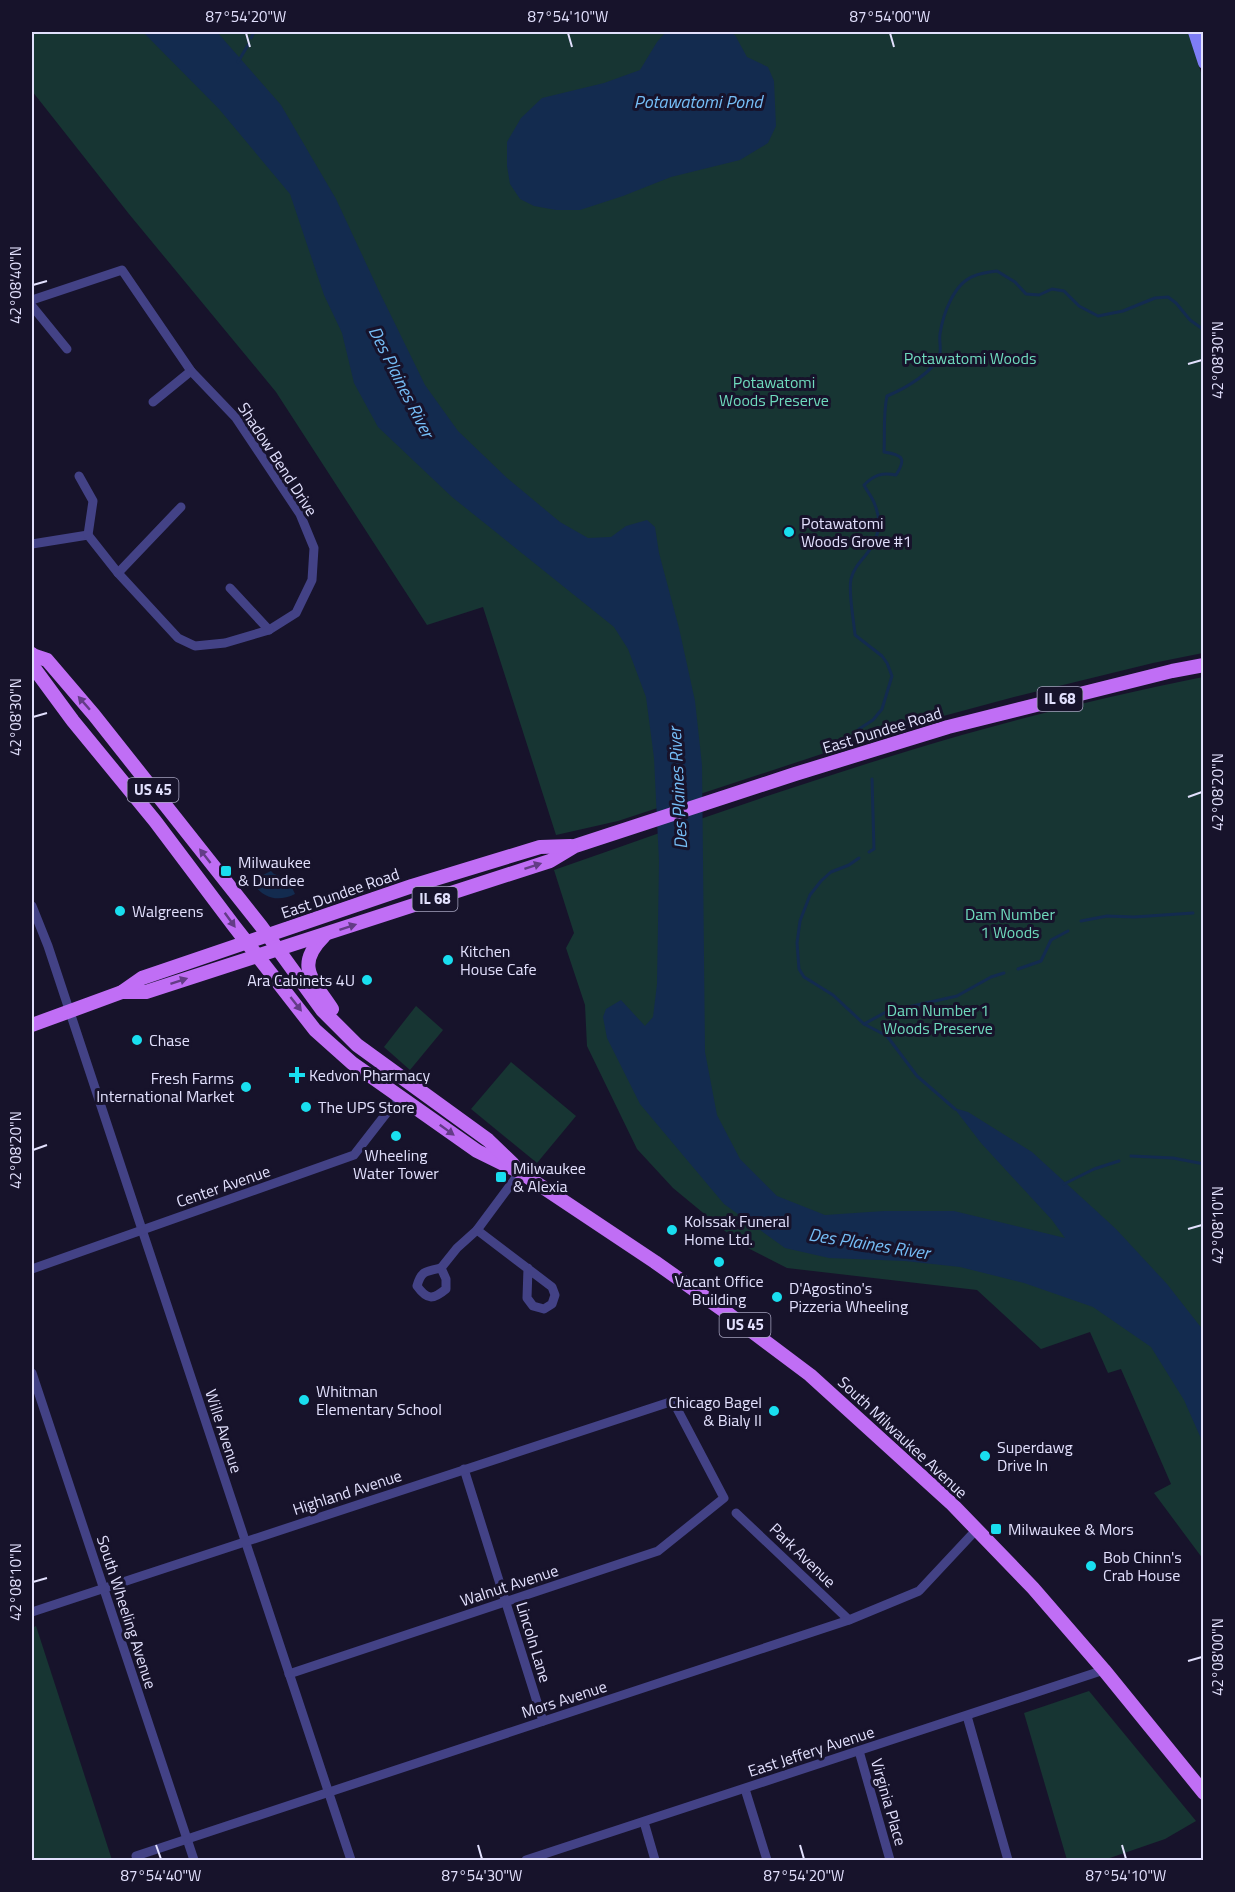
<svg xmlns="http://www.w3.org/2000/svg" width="1235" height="1892" viewBox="0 0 1235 1892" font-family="'Titillium Web',sans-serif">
	<rect width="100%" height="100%" fill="#17132b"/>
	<!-- green -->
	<g fill="#173533">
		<path d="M32,32H1189L1204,83L1203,653L1153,663L1014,697L910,725L618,821L556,835L483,607L427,625L276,392L129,214L32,91Z"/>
		<path d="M1203,677V1559L1154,1493L1171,1484L1121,1369L1108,1373L1090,1332L1041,1349L977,1290L787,1268L742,1245L673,1188L637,1149L587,1046L585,1005L566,948L574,933L554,870C671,829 789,787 908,751C1005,721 1104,697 1203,677Z"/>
		<path d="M416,1006L443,1030L410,1070L384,1047Z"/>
		<path d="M511,1062L576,1116L537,1163L471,1109Z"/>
		<path d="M36,1626L112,1860H32V1628Z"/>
		<path d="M1089,1691L1196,1821L1165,1839L1104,1860H1067L1024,1713Z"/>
	</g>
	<!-- water -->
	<g fill="#132b4f">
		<path d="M143,32H217L281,105L336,199L378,289L425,385L458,431L507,478L560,522L588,538L611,537L626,526L647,520L655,527L659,553L679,628L695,701L702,765L705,1052L717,1115L740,1159L777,1196L825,1215L884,1211H954L1065,1238L1052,1220L981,1143L954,1108L968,1112L1032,1152L1116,1229L1167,1284L1203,1330V1443L1184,1400L1151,1347L1093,1307L1024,1283L960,1267L905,1261L829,1258L785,1248L724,1204L640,1104L607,1038L603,1017L606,1009L621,1000L645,1026L653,1017L657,984L659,861L654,758L646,697L628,649L614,627L452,497L378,427L354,383L342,333L324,295L290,194L219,109Z"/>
		<path d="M666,32H729L735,35L747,57L768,67L774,81L776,126L768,143L740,160L671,177L623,196L580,210H556L534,206L520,199L510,184L507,166V142L521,118L542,98L604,83L640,70L657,42Z"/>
		<path d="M271,871L274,874L283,877L286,875L295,894C279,902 265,899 254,885L263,875Z"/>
	</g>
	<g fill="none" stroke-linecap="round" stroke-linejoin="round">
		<!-- stream -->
		<g stroke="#132b4f" stroke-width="3">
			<path d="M251,38L254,32"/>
			<path d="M238,62L248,45"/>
			<path d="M859,729L873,720L882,709L892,676L887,663L882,656L855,635C854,621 848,592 851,579C853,570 859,563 865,556C878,541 883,525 875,505C873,498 868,493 864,485C874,475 882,472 896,475C906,459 904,455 884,452C885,434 883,414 887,396C904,389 935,372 940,353C941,347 939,340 940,334C943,314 954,283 974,276C981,273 990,272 997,271L1015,282L1026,294L1039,295L1052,289L1064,291L1079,306L1098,316L1123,311L1155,298L1168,297L1176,303L1190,320L1204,330"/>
			<path d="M869,852L874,849L872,779"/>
			<path d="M859,858L849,865L831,872L821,881L810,895L800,921L797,943L799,969L804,977L833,995L864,1024L887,1036L917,1076L955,1109"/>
			<path d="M1081,921L1107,916L1134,917L1193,913"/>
			<path d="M1018,969L1041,961L1051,940L1068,931"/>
			<path d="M864,1024L886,1012L957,996L991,977L1004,973"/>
			<path d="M1131,1156L1173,1158L1204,1164"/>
			<path d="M1064,1184L1094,1169L1119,1161"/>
		</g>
		<!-- street -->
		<g stroke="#434286" stroke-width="9">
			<path d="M32,300L122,270L191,371L236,418L300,514L314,548L312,580L296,613L269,630L225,643L195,646L178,638L118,573L88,535L32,544"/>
			<path d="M32,306L67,349"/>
			<path d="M153,402L191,371"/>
			<path d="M79,476L93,501L88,535"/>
			<path d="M118,573L181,507"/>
			<path d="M230,588L269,630"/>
			<path d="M32,906L48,946L351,1860"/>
			<path d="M477,1230L552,1287L555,1295L552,1304L544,1309L533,1306L527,1298L528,1268"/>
			<path d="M441,1268L457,1248L477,1230L520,1172"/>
			<path d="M441,1268L446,1279V1289C433,1300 427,1300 417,1286C421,1271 426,1271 441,1268Z"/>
			<path d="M32,1269L354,1155L399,1097"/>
			<path d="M32,1373L194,1860"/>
			<path d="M464,1469L543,1721"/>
			<path d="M736,1513L849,1620"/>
			<path d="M32,1612L673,1401L724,1498L658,1551L289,1674"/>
			<path d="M967,1716L1008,1860"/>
			<path d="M859,1751L890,1860"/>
			<path d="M745,1789L767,1860"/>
			<path d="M644,1822L655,1860"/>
			<path d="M136,1856L849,1620L919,1591L977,1529"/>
			<path d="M526,1860L1104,1670"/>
		</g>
		<!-- secondary -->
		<path stroke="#7e7df6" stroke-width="12" d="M1194,32L1204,63"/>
		<!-- primary -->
		<g stroke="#c06ef5" stroke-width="14">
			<path d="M32,654L34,668L73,721L155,821L234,926L315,1030L352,1063L477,1151L520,1172L655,1262L730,1315L810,1375L951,1503L1033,1588L1104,1670L1204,1793"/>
			<path d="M32,655L47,660L94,715L261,926L322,1010L357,1045L488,1140L513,1164"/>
			<path d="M324,936C294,966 313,980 332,1009"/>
			<path d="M122,992H146L550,861L575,846L795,774L948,727L1172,671L1204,665"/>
			<path d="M32,1025L122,992L142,978L412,886L540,847L571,846"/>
		</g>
	</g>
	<!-- one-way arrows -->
	<defs><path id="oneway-solid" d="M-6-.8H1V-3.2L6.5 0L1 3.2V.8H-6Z" transform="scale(1.5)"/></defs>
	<g fill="#633c86">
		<use href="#oneway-solid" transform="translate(84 703) rotate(-131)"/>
		<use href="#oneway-solid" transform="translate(205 856) rotate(-128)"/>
		<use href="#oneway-solid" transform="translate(533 866) rotate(-18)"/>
		<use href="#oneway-solid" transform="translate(230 920) rotate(54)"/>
		<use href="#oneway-solid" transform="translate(348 927) rotate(-18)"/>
		<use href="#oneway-solid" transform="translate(179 981) rotate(-18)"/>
		<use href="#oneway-solid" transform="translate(296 1004) rotate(52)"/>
		<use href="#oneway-solid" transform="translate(447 1130) rotate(36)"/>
	</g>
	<!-- ticks -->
	<path fill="none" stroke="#e2e0fd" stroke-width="2" d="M246,33L250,47M568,33L572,47M890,33L894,47M33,285L47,281M1188,364L1202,360M33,717L47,713M1188,797L1202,792M33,1150L47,1145M1188,1229L1202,1225M33,1582L47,1578M1188,1661L1202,1657M156,1845L161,1859M478,1845L482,1859M800,1845L804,1859M1122,1845L1126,1859"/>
	<!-- markers -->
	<g fill="#19deef" stroke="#17132b" stroke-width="2">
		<circle cx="789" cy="532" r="6"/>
		<rect x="220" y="865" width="12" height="12" rx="3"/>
		<circle cx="120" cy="911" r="6"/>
		<circle cx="448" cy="960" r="6"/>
		<circle cx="367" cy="980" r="6"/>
		<circle cx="137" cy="1040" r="6"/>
		<path d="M294 1066h6v6h6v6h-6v6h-6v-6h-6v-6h6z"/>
		<circle cx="246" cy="1087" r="6"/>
		<circle cx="306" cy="1107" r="6"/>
		<circle cx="396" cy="1136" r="6"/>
		<rect x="495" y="1171" width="12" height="12" rx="3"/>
		<circle cx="672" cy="1230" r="6"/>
		<circle cx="719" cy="1262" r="6"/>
		<circle cx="777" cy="1297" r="6"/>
		<circle cx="304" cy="1400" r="6"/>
		<circle cx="774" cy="1411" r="6"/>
		<circle cx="985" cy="1456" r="6"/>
		<rect x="990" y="1523" width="12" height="12" rx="3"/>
		<circle cx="1091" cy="1566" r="6"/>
	</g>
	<g text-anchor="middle" stroke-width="6" stroke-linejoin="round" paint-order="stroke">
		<!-- shield labels -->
		<g fill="#17132b" stroke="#a5a2be" stroke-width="1.5">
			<rect x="1037.5" y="687" width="45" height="24" rx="4.5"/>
			<rect x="127.5" y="778" width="51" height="24" rx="4.5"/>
			<rect x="412.5" y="887" width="45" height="24" rx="4.5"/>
			<rect x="719.5" y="1313" width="51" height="24" rx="4.5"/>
		</g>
		<g font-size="15" font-weight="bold" fill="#e2e0fd">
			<text x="1060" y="704">IL 68</text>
			<text x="153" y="795">US 45</text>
			<text x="435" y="904">IL 68</text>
			<text x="745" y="1330">US 45</text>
		</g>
		<!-- park labels -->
		<g font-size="16" fill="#6fdabd" stroke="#17132b">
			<text x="970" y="364">Potawatomi Woods</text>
			<text x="774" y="388">Potawatomi<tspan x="774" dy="18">Woods Preserve</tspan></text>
			<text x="1010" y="920">Dam Number<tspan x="1010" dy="18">1 Woods</tspan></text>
			<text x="938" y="1016">Dam Number 1<tspan x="938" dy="18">Woods Preserve</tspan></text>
		</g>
		<!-- street labels -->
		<g font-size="16" fill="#e2e0fd" stroke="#17132b">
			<text transform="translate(278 459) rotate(57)" y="6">Shadow Bend Drive</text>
			<text transform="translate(882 730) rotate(-17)" y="6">East Dundee Road</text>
			<text transform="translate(340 893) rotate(-19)" y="6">East Dundee Road</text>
			<text transform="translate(223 1186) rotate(-19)" y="6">Center Avenue</text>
			<text transform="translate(224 1431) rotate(72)" y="6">Wille Avenue</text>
			<text transform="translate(903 1437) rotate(43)" y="6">South Milwaukee Avenue</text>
			<text transform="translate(347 1492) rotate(-18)" y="6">Highland Avenue</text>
			<text transform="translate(803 1555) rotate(44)" y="6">Park Avenue</text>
			<text transform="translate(509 1585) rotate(-18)" y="6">Walnut Avenue</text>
			<text transform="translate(127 1612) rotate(72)" y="6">South Wheeling Avenue</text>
			<text transform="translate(534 1642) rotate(73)" y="6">Lincoln Lane</text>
			<text transform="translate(564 1699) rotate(-18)" y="6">Mors Avenue</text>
			<text transform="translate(811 1751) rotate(-18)" y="6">East Jeffery Avenue</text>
			<text transform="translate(889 1802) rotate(74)" y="6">Virginia Place</text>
		</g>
		<!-- poi labels -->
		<g font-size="16" fill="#e2e0fd" stroke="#17132b" text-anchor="start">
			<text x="801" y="529">Potawatomi<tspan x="801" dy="18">Woods Grove #1</tspan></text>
			<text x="238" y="868">Milwaukee<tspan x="238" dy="18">&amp; Dundee</tspan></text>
			<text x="132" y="917">Walgreens</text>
			<text x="460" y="957">Kitchen<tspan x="460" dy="18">House Cafe</tspan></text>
			<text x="355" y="986" text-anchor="end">Ara Cabinets 4U</text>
			<text x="149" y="1046">Chase</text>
			<text x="309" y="1081">Kedvon Pharmacy</text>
			<text x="234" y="1084" text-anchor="end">Fresh Farms<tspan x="234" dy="18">International Market</tspan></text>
			<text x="318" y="1113">The UPS Store</text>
			<text x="396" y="1161" text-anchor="middle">Wheeling<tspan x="396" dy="18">Water Tower</tspan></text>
			<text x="513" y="1174">Milwaukee<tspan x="513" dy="18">&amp; Alexia</tspan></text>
			<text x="684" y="1227">Kolssak Funeral<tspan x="684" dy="18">Home Ltd.</tspan></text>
			<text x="719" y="1287" text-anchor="middle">Vacant Office<tspan x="719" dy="18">Building</tspan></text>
			<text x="789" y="1294">D'Agostino's<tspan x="789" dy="18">Pizzeria Wheeling</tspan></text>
			<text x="316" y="1397">Whitman<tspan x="316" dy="18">Elementary School</tspan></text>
			<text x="762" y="1408" text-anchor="end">Chicago Bagel<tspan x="762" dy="18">&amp; Bialy II</tspan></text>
			<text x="997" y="1453">Superdawg<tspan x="997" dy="18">Drive In</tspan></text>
			<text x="1008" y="1535">Milwaukee &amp; Mors</text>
			<text x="1103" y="1563">Bob Chinn's<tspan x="1103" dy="18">Crab House</tspan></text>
		</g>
		<!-- water labels -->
		<g font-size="18" font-style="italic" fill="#75bdf6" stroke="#17132b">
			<text x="698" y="108">Potawatomi Pond</text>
			<text transform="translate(401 382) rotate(63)" y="6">Des Plaines River</text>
			<text transform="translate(678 788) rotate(-93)" y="6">Des Plaines River</text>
			<text transform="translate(869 1244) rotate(9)" y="6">Des Plaines River</text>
		</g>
	</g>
	<!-- border -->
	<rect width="1235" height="1892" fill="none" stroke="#17132b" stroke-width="66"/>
	<rect x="33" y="33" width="1169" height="1826" fill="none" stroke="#e2e0fd" stroke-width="2"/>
	<g font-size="15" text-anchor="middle" fill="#e2e0fd">
		<text x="246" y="22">87°54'20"W</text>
		<text x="568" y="22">87°54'10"W</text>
		<text x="890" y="22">87°54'00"W</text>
		<text transform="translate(16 285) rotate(-90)" y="5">42°08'40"N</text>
		<text transform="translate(1218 360) rotate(-90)" y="5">42°08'30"N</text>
		<text transform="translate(16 717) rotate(-90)" y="5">42°08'30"N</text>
		<text transform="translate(1218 792) rotate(-90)" y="5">42°08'20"N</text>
		<text transform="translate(16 1150) rotate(-90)" y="5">42°08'20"N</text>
		<text transform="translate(1218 1225) rotate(-90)" y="5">42°08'10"N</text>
		<text transform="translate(16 1582) rotate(-90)" y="5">42°08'10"N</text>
		<text transform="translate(1218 1657) rotate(-90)" y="5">42°08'00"N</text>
		<text x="161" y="1881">87°54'40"W</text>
		<text x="482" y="1881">87°54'30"W</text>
		<text x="804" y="1881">87°54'20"W</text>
		<text x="1126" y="1881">87°54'10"W</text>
	</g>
</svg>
